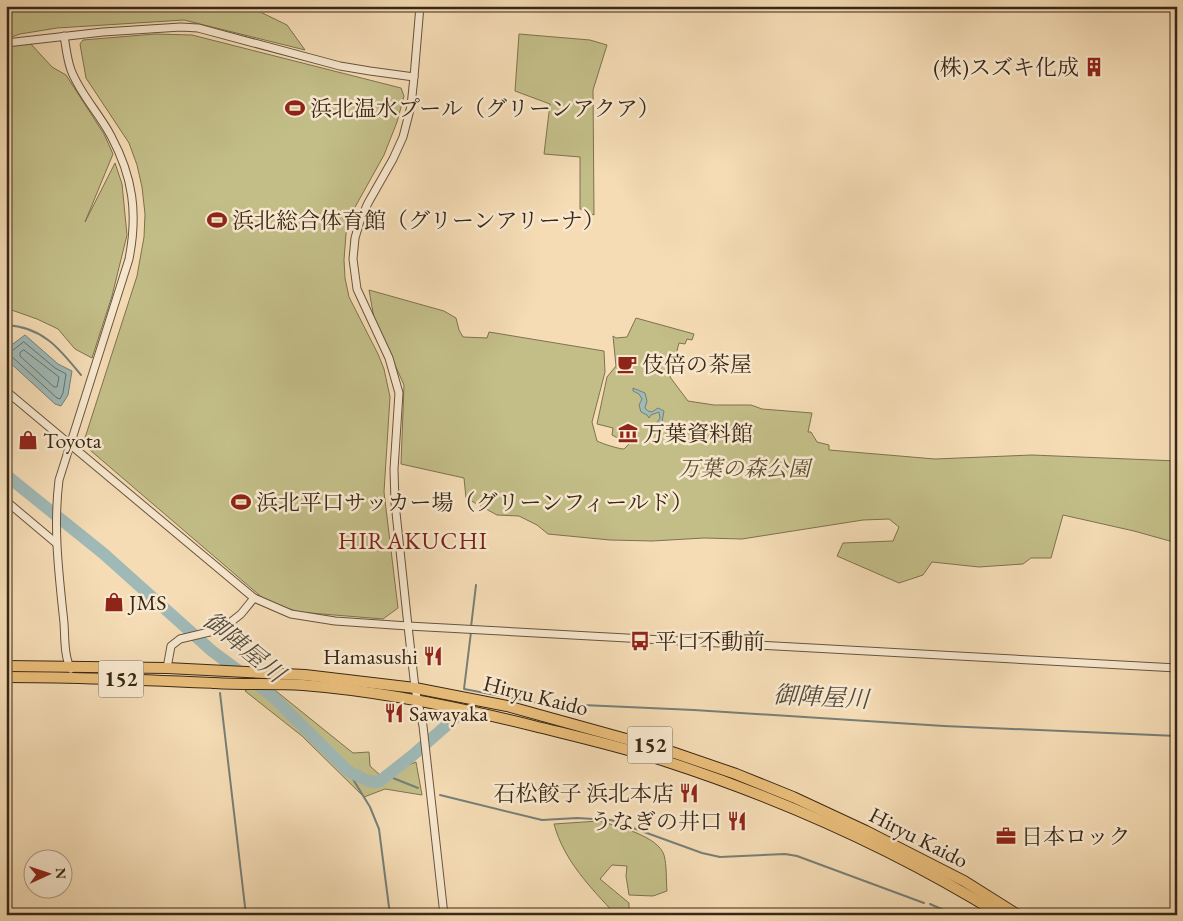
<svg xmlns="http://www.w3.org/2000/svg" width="1183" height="921" viewBox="0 0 1183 921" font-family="'EB Garamond','Noto Serif JP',serif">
	<rect width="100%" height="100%" fill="#f5dcb5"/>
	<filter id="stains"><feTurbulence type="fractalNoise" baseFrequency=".004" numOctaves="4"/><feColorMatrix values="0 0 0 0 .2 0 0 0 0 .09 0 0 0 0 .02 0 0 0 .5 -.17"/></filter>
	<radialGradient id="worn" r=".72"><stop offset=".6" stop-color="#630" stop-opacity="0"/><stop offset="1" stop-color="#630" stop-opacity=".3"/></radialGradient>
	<!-- green -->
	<g fill="#c3be88" stroke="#7e724f">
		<path d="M6,6H248L287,25L305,50L184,20L57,28L20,34L6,39Z"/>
		<path d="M155,34L192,35L401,88L404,96L397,122L384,155L354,209L348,223L346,234L344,260L345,278L349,297L378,354L384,369L390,397L384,492L398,608L383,619L298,612L265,600L83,444L137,276L144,237L145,214L142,187L137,165L129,143L86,78L80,44L83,40Z"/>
		<path d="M519,34L590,40L607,45L593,90L594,215L580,209V157L544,154L550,104L515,91Z"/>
		<path d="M30,43L52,67L66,75L104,134L113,154L85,222L115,163L122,184L127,235L112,296L92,358L75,349L58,329L37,319L6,308V46Z"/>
		<path d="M369,290L444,311L456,318L459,330L463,337L487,338L489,332L604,351L605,372L592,422L597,441C603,444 619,449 624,449L629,444L612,435L613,428L597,424L607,377L616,366L613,336L616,338L627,337L636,318L694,334L692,340L687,339L685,344L679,343L670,377L688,401L714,405H751L762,409L812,413L808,432H811L817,442L829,445V450L935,459L1032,455L1177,461V543L1134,531L1063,515L1051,558H1031L1023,564L979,567L932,562L923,575L899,583L837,556L843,543L893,541L899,527L889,519L863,520L742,539L704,538L652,541L610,540L548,534L537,525L519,516L497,515L466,498L464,478L401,464L404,385L374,318Z"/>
		<path d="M248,689L276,691L353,753L369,752L370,766L381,776L416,762L422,795L385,789L364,797L302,736L245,691Z"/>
		<path d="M599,821C617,826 658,836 664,855C667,866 666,880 667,891L653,896L629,895L626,876L627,866L612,865L600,879L629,903V915H616C591,888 564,861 554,824Z"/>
	</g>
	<!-- water -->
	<g fill="#9fb9b7" stroke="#767f77">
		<path d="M25,335L58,364L72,371L68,395L61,406L55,404L6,359V349Z"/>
		<path d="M633,388L645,393L647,401L645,408L648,411L652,412L658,408L664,411L662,422L663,427L656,424L660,418L659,412L651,415L649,418L647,415L641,412L639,405L642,399L639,394L633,391Z"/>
	</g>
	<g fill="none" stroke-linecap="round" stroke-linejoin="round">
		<!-- shore -->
		<g stroke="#6c7066" stroke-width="1">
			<path d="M24,342L55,368L66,374L63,393L60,399L57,398L10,355L11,352Z"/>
			<path d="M24,350L59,377L57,387H54L20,356V353Z"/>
		</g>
		<!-- stream -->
		<g stroke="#767f77" stroke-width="2">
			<path d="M6,325C43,327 60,349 81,375"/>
			<path d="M471,627L476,585"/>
			<path d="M471,632L464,689L538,703L694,710L944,726L1177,736"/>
			<path d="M222,663L223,657"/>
			<path d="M220,693L246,915"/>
			<path d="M348,771L370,807L379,829L390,915"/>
			<path d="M388,776L418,788"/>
			<path d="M440,795L542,820L577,818L611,820L702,853L720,857L785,854L797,856L924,903"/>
			<path d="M930,904L955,915"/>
		</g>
		<!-- river -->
		<path stroke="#9fb9b7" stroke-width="12" d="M6,475L104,554L212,651L271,695L348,771L368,781L375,782L380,781L413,755L456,717"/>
		<defs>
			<g id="minor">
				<path d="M64,36C66,47 67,59 71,70C80,94 99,113 111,136C133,177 138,213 129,259L59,480C53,529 59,575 64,623C65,637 64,657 71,669"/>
				<path d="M6,43L103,32L181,27L198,28L340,66L370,71L414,77L420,6"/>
				<path d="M414,77L411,106L403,137L393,159L368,203L360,221L355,238L353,259L357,289L389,358L399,393L394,469L395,503L408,626L415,688L423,726L444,915"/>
				<path d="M6,391L254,598L291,614L335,621L408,626L1177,668"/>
				<path d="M6,501L56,543"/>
				<path d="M167,668L171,646L180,639L222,629L241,614L254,598"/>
			</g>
			<g id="highway">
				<path d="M6,666L167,668L305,675L415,688L507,706L666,750L736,774L793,797L866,831L964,881L1018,915"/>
				<path d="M6,677C76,677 145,680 215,683C244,685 274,683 303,685C381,691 458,707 534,726C578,737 622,747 665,761C782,799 896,850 1001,915"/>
			</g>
		</defs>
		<!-- minor casing -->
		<use href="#minor" stroke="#68543e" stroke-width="9"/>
		<!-- highway casing -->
		<use href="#highway" stroke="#392716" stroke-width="12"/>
		<!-- minor -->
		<use href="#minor" stroke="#f8e8cf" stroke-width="7"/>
		<!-- highway -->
		<use href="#highway" stroke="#eabe7a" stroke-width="10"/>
	</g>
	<!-- icons -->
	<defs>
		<symbol id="building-bare" viewBox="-9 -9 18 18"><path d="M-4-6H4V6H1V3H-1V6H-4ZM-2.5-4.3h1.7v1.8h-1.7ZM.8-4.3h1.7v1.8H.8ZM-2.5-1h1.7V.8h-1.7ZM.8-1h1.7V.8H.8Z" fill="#8f2418" stroke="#f8e8cf" stroke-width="2.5" paint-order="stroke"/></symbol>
		<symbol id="stadium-bare" viewBox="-9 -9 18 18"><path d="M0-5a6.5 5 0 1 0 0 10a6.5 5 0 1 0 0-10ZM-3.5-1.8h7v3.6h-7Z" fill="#8f2418" stroke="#f8e8cf" stroke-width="2.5" paint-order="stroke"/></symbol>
		<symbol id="cafe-bare" viewBox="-9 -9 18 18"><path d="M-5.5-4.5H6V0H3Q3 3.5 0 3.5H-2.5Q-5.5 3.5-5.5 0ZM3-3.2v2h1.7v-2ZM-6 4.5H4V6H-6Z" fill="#8f2418" stroke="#f8e8cf" stroke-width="2.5" paint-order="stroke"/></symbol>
		<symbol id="museum-bare" viewBox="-9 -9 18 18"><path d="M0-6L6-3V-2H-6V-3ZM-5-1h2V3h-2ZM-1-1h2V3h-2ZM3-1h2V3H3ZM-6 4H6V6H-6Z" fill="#8f2418" stroke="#f8e8cf" stroke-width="2.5" paint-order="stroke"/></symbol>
		<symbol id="shop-bare" viewBox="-9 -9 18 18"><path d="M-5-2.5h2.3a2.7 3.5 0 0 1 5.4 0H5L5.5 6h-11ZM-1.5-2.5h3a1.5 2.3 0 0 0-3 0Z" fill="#8f2418" stroke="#f8e8cf" stroke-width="2.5" paint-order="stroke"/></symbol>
		<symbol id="bus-bare" viewBox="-9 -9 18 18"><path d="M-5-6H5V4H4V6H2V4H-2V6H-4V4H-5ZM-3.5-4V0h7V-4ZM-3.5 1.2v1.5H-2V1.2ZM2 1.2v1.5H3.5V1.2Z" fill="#8f2418" stroke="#f8e8cf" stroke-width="2.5" paint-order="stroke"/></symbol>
		<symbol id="restaurant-bare" viewBox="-9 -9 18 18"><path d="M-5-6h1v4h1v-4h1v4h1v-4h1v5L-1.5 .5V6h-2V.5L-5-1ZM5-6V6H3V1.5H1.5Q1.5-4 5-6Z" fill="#8f2418" stroke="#f8e8cf" stroke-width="2.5" paint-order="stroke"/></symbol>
		<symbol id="office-bare" viewBox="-9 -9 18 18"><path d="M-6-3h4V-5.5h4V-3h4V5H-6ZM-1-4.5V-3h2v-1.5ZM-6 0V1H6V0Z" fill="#8f2418" stroke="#f8e8cf" stroke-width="2.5" paint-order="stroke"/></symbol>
	</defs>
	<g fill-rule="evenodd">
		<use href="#building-bare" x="1080" y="53" width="28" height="28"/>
		<use href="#stadium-bare" x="281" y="94" width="28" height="28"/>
		<use href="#stadium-bare" x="203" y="206" width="28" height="28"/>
		<use href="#cafe-bare" x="613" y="350" width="28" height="28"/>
		<use href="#museum-bare" x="614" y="419" width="28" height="28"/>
		<use href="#shop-bare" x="14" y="426" width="28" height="28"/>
		<use href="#stadium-bare" x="227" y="488" width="28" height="28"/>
		<use href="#shop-bare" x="100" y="588" width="28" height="28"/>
		<use href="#bus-bare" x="626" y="627" width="28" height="28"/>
		<use href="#restaurant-bare" x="419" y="642" width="28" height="28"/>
		<use href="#restaurant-bare" x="380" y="699" width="28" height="28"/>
		<use href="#restaurant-bare" x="675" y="779" width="28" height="28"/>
		<use href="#restaurant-bare" x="723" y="807" width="28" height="28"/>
		<use href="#office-bare" x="992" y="822" width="28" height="28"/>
	</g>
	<g text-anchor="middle" stroke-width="5" stroke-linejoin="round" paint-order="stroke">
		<!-- shield labels -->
		<g fill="#f8e8cf" stroke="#72614e" stroke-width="1">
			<rect x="98.5" y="660.5" width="45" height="37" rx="4"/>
			<rect x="627.5" y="726.5" width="45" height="37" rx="4"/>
		</g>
		<g font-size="21" font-weight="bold" fill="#392716">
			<text x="121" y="686">152</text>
			<text x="650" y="752">152</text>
		</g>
		<!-- poi labels -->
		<g font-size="22" fill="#392716" stroke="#f8e8cf" text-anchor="start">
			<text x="1079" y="75" text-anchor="end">(株)スズキ化成</text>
			<text x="310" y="116">浜北温水プール（グリーンアクア）</text>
			<text x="232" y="228">浜北総合体育館（グリーンアリーナ）</text>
			<text x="642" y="372">伎倍の茶屋</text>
			<text x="643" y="441">万葉資料館</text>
			<text x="43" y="448">Toyota</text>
			<text x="256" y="510">浜北平口サッカー場（グリーンフィールド）</text>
			<text x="129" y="610">JMS</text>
			<text x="655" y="649">平口不動前</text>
			<text x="418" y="664" text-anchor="end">Hamasushi</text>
			<text x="409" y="721">Sawayaka</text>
			<text x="674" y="801" text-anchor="end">石松餃子 浜北本店</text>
			<text x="722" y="829" text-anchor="end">うなぎの井口</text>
			<text x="1021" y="844">日本ロック</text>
		</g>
		<!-- park labels -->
		<g font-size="22" font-style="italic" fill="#5c4d32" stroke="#f8e8cf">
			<text x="744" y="476">万葉の森公園</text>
		</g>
		<!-- street labels -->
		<g font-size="22" fill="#392716" stroke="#f8e8cf">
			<text transform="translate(536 695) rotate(14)" y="8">Hiryu Kaido</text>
			<text transform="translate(919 837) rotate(27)" y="8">Hiryu Kaido</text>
		</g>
		<!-- neighbourhood labels -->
		<g font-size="24" letter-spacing="1" fill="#7a1f14" stroke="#f8e8cf">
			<text x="413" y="549">HIRAKUCHI</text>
		</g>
		<!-- water labels -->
		<g font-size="24" font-style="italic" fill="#524c3e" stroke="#f8e8cf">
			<text transform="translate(244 647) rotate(39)" y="8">御陣屋川</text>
			<text transform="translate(821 697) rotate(3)" y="8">御陣屋川</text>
		</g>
	</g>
	<!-- margin -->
	<rect width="1183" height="921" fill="none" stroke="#f5dcb5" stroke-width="25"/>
	<rect x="8" y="8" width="1168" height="906" fill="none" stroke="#392716" stroke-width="2.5"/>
	<rect x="12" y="12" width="1158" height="896" fill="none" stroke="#392716"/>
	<!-- north arrow -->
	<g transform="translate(48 874) rotate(87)"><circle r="24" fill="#f8e8cf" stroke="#ac9b85"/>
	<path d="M0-4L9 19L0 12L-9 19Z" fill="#8f2418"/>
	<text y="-8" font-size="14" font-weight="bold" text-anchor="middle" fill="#392716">N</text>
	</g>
	<rect width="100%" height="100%" filter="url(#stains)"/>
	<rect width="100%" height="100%" fill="url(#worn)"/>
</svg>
